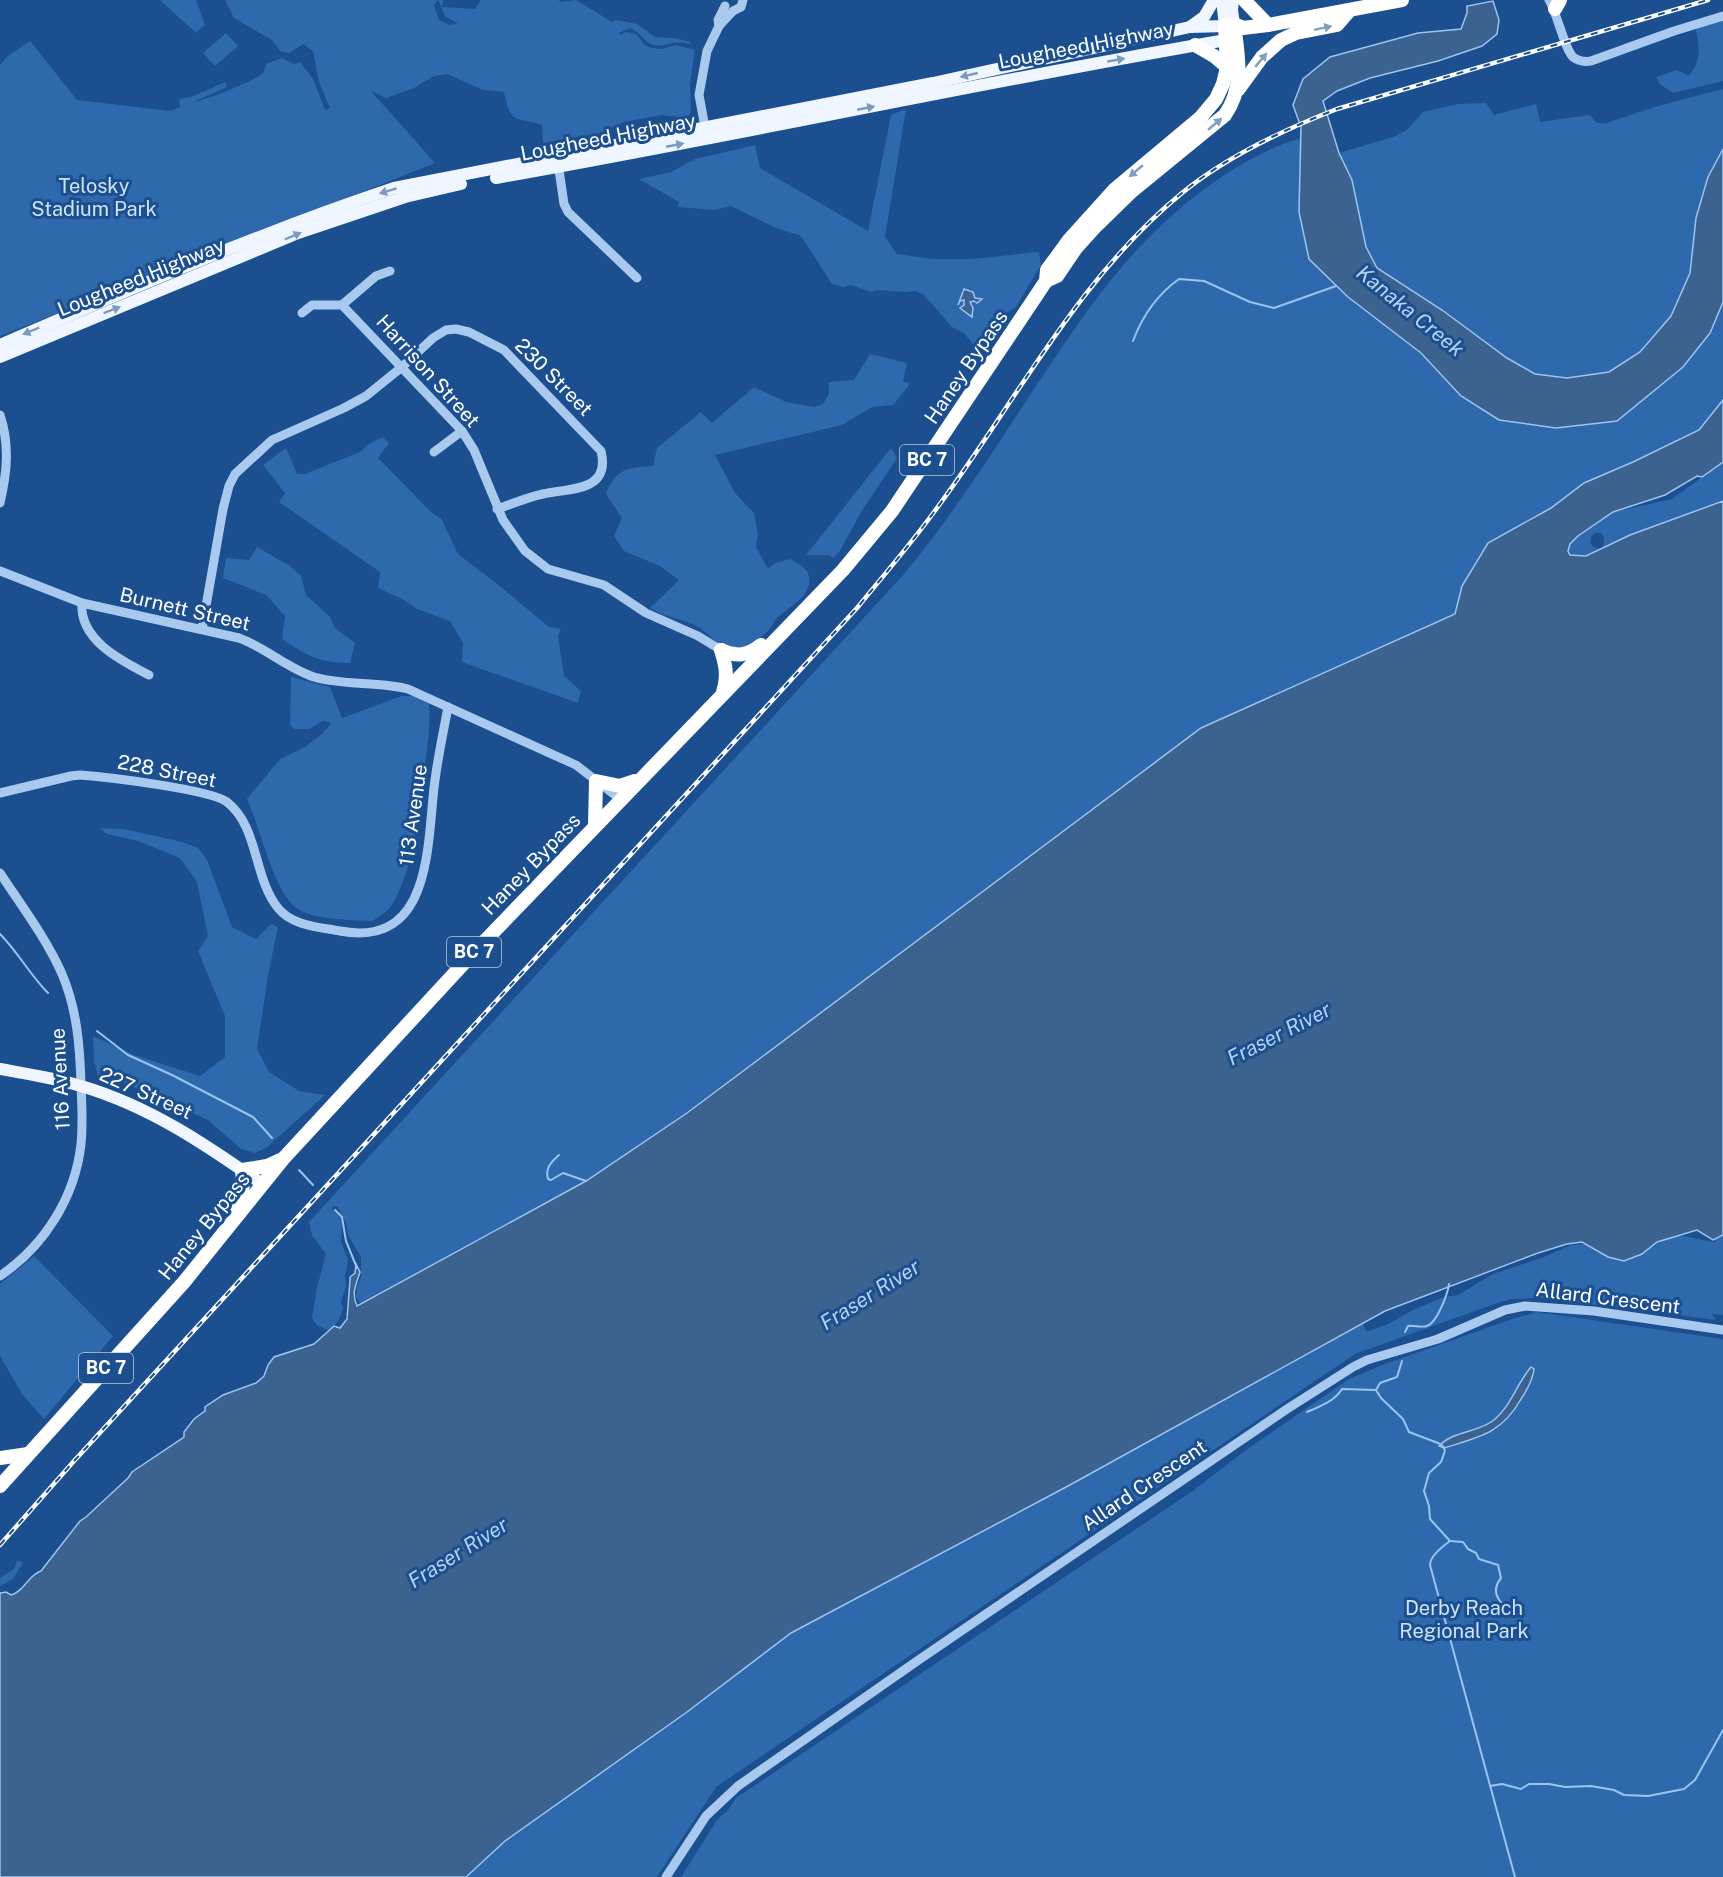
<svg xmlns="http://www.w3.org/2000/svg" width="1723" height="1877" viewBox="0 0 1723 1877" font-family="'Public Sans',sans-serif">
	<rect width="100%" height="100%" fill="#1b4f8f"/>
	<!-- green -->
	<g fill="#2e69ad" fill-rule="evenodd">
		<path d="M160,0H196L205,25L196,33Z"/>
		<path d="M225,0H443L442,7L475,9L481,0H559L560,2L576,0L612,22L616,20L637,24L655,37L674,38L691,42L689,44C672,39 665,48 654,45C644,43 641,32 630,28L619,33L620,35L626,32L636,34L645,45L651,48L662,49L676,45L695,50L690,83L691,112L687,118L661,115L624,122L600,133L543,143L542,125C515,116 511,126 504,92L483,90L447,74L434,76L414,88L386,98L371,91L435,163L0,336V65L8,56L30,41L77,100L171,111L180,107L179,99L194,96L225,82L227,87L191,103C205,100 254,82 263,73C265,69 265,68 266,64L282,58L294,64L300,62L313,79L325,110L330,108L319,82L313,51L303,44L289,53L280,51L272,40L234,18ZM438,0C447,16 439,15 458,23L450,25L439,20L434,5Z"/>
		<path d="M1723,20V81L1673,93L1660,84L1656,77L1677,70L1689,76C1702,60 1699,48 1696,29Z"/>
		<path d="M226,33L238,46L215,66L203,53Z"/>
		<path d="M1723,89V149L1708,177L1696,218L1690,273L1671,316L1640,352L1609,372L1567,378L1535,374L1507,358L1442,310L1377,268L1366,247L1339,153L1393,137L1407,130L1423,112L1458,104L1486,103L1494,115L1536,104L1540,122L1589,115L1597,123H1606L1658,106Z"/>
		<path d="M906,109L885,237L897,254L932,259H971L1039,252L1041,265L1016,307L998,318L973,344L964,333L952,327L924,295L915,291L906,292L877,290L871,292L851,285L843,287L832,284L801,236L776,228L731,206L714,210L678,207L679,202L639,179L671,172L695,159L755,145L760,168L868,231L891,115Z"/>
		<path d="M1301,138L1299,212L1309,259L1348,297L1421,353L1461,396L1617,421L1683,367L1710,333L1723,302V400L1699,430L1633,462L1584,483L1551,508L1462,586L1455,614L1201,728L688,1113L586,1181L360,1303L356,1297L357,1286L361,1278V1257L348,1235L346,1223L338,1207L333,1206L332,1209L340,1217L342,1223L341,1242L348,1260L345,1277L346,1286L341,1302L343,1309L339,1320L330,1331L317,1325L312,1318L317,1288L326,1254L312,1235L309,1222L904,574C958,509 1003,435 1050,365C1100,290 1144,230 1220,178C1246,161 1272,146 1301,138Z"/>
		<path d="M870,354L907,363L903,381L910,384L893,405L872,407L842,425L715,455L735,493L754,513L758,534L756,547L768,569L775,563L790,559C798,564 808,568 809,577C812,598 787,607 776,619C774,621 773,625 771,627C764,637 745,651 732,649C718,647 709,633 697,626C682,619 664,617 650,608L679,580L660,566L624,551L614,536L622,518L606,494C616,468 627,468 653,466L657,448L701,412L712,423L754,387L786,402L814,407L823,404L829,394V382L854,380Z"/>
		<path d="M383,437L389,443L378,458L432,513L441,518L458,554L496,583L549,627L561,629L558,636L564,676L581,691L578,703L462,662L463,643L450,621L417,609L404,600L378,588L380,572L279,502L285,493L263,465L286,448L297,474H305L360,452L369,444Z"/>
		<path d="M891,448L897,458L861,512L840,551L833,558L829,555H806Z"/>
		<path d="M1723,462V501L1630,535L1603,548L1604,538L1601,533H1595L1591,537L1590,543L1594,547L1600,549L1586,556L1570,555L1568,551L1570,545L1578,536L1613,512L1672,499Z"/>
		<path d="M257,547L290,566L301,576L306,595L330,617L335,628L355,643L350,663C320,663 306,655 282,639L285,616L266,595L223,578L226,558L249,560Z"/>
		<path d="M291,677L330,687L342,718L402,696H414L429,704C431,731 426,755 422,782C417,823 414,866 393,903C388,912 380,916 372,921C352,920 313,920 296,908C273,890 260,827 247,799L280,759L305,747L322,734L331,723L323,721L309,729H294L290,725Z"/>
		<path d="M100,828L124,829L182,842L198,848L207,860L232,927L256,939L271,924L278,927L268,975L257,1049L269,1072L299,1091L325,1095L266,1148L255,1153L241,1149L208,1120L120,1081L98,1076L94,1062L93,1036L134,1055L200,1076L225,1057V1016L198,951L208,936L197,882L180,858L138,841L107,834Z"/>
		<path d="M1723,1235V1315L1712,1314L1716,1320L1541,1298L1512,1299L1500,1302L1355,1354L716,1787L657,1877H463L505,1841L791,1633L1029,1507L1353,1289L1366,1332L1388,1324L1415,1309L1444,1297L1458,1295L1493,1274L1544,1257L1571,1245L1584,1244L1651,1245L1669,1236H1683L1714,1242L1716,1241L1713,1240Z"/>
		<path d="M34,1256L113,1336L44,1419L22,1394L0,1356V1284Z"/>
		<path d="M1537,1312L1723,1339V1877H681L717,1820L728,1810L736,1798L1194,1490L1246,1450L1349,1379L1385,1364L1512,1319Z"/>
		<path d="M17,1561L23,1562L13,1579L0,1586V1578L14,1569Z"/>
	</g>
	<!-- water -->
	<g fill="#3c6290" stroke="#9cc4f0" stroke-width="1.5">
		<path d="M1493,1L1499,20L1497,34L1482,46L1438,61L1370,78L1337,91L1323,101L1339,153L1352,180L1366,247L1377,268L1442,310L1507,358L1535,374L1567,378L1609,372L1640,352L1671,316L1690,273L1696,218L1708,177L1723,149V302L1710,333L1683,367L1617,421L1556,428L1499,420L1461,396L1421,353L1348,297L1309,259L1299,212L1301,127L1293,105L1303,79L1330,57L1418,33L1461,29L1467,13V6Z"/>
		<path d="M964,289L973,292L975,298L982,299L977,303L974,301L970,302L973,308L972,317L960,308L964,305V300L960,301L958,305Z"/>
		<path d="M1723,400V462L1702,477L1697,476L1665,495L1613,512L1578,536L1570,544L1568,551L1570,555L1586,556L1630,535L1723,501V1235L1713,1240L1697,1230L1657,1242L1642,1254L1624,1261L1608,1257L1582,1242L1567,1244L1538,1253L1385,1311L1068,1486L791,1633L687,1712L505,1841L466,1877H0V1593L6,1592L11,1595C25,1591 28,1575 41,1571L80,1521L86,1517L128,1478L132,1472L184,1437V1432L194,1419L205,1411V1407L223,1395L256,1383L264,1376L268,1365L274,1357L314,1344L334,1326L340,1328L347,1319L350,1280V1277L355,1273L356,1264L360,1272C356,1285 351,1293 357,1306L586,1181L687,1113L1201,728L1455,614L1462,586L1488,543L1551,508L1584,483L1633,462L1699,430Z"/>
		<path d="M1531,1367L1534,1369C1533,1380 1527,1390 1521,1399C1502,1433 1480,1437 1444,1448L1439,1446C1454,1430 1478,1433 1494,1420C1511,1406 1517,1383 1531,1367Z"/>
	</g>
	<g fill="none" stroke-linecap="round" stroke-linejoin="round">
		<!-- stream -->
		<g stroke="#9cc4f0" stroke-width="2">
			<path d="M1133,341C1142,317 1158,294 1179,279L1204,281L1250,302L1274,308L1336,286"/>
			<path d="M0,934C18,952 30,975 48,993"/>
			<path d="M97,1031L128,1055L172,1075L253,1117L272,1138"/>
			<path d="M559,1155C551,1162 545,1168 548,1179L551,1180L563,1173L586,1181"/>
			<path d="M299,1170L313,1185"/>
			<path d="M335,1210L342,1217L346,1241L357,1268"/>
			<path d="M1405,1332L1408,1326C1414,1325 1421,1328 1427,1326C1437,1323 1448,1293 1449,1284"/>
			<path d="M1376,1390L1381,1398L1403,1419L1409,1432L1438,1443L1443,1446L1445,1451L1441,1462L1429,1473L1424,1491L1429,1506L1430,1519L1450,1541C1442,1547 1430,1556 1430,1565L1515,1877"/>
			<path d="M1376,1390L1380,1383L1397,1377L1402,1361"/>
			<path d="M1307,1412C1319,1407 1335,1401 1342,1389L1376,1390"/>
			<path d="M1450,1541L1463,1542L1468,1549L1476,1553L1479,1559L1498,1565L1501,1578C1488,1594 1503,1609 1518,1611L1520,1615"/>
			<path d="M1490,1786L1502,1784L1521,1789L1529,1784H1549L1565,1787L1591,1786L1614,1790L1624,1795L1648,1796L1684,1789L1695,1780L1723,1730"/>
		</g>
		<!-- minor -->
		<g stroke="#a9c9ee" stroke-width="9">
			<path d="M1549,0C1557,13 1565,50 1573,57C1578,61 1585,62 1591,61L1674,31L1723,16"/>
			<path d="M719,26L718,20L725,6"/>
			<path d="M706,133L699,95L707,51L719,26L733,11L741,7L743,0"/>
			<path d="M558,163L564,204L568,212L637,278"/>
			<path d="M342,305L376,276L390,271"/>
			<path d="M302,313L312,305H342L462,431L474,450L503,520L525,551L548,569L604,585L646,613L698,636L721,650"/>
			<path d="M0,415C10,445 7,473 0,503"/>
			<path d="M434,452L462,431"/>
			<path d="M0,571L82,603L239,638C266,648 287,668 314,677C344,686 378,681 408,689L576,765L620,799"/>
			<path d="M82,603C79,640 122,661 149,675"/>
			<path d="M202,629L223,509L229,486L235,474L272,440L344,408L366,396L402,367L433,338L446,330L456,329L469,332L504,350L601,451C611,492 570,488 543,494C528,497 512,504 497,509"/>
			<path d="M0,793L71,776L80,775C106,777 209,789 227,802C259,827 253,877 278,908C292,926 320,927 340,931C431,948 427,848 434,788C437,761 443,734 448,707"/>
			<path d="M0,873C21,905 46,938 62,974C77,1009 80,1047 81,1085C82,1105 83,1125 81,1144C75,1198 44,1246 0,1276"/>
			<path d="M666,1877L706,1816L738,1786L920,1659L1287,1409L1353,1367L1367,1360L1438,1339L1505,1310L1525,1306L1594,1311L1723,1330"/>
		</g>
		<!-- major -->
		<g stroke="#f0f6ff" stroke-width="12">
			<path d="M1233,0L1232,10L1234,24"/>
			<path d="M1190,27L1204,17L1214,0"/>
			<path d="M496,178C740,135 982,82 1226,40"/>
			<path d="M0,345C130,289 260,233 394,188L933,83L1190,27L1225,26L1222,0"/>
			<path d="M0,357L298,233L405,197L461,184"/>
			<path d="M0,1069C27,1074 55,1078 81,1086C149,1106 205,1144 262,1184"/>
		</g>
		<!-- highway -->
		<g stroke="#fff" stroke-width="14">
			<path d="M1244,0L1268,25"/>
			<path d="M1555,9L1560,0"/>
			<path d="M1195,45L1214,56L1227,67"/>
			<path d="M1238,90L1262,57L1281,40L1296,33L1337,25L1350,10"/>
			<path d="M1046,281L1057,276L1076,248L1094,228L1132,191L1225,115C1245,86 1238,56 1234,24"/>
			<path d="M721,650C737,657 747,656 761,645"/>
			<path d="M721,650C726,666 728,676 723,692"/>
			<path d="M595,825L596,781L620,786L635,781"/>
			<path d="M234,1210C243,1197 244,1186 242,1170L267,1166L280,1160"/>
			<path d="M0,1458L28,1454"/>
			<path d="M0,1486L184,1282L283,1159L477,949L843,570L892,511L1046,281L1047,270L1069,240L1115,189L1201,117L1216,99L1223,84L1227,67L1225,26L1234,24L1243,28L1268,25L1402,0"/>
		</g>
		<defs>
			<path id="rail" d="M0,1545L74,1461L857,608C883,576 910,545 934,512C1015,404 1076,280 1182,193C1227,156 1283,130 1337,109L1708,0"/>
		</defs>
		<!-- rail casing -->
		<use href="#rail" stroke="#fff" stroke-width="4.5"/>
		<!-- rail -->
		<use href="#rail" stroke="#1b4f8f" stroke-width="2" stroke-dasharray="7" stroke-linecap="butt"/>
	</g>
	<!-- one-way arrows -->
	<defs><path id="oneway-solid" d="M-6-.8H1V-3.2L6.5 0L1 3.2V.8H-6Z" transform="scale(1.5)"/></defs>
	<g fill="#829ec1">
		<use href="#oneway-solid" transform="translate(1323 28) rotate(-12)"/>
		<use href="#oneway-solid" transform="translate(1261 60) rotate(-50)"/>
		<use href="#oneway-solid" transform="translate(1215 124) rotate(-40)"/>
		<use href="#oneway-solid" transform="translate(1136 171) rotate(140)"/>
	</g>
	<g fill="#7b9ac1">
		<use href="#oneway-solid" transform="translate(1116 60) rotate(-10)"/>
		<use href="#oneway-solid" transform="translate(969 75) rotate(167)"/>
		<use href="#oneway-solid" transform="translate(866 108) rotate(-11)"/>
		<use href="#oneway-solid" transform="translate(675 145) rotate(-11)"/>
		<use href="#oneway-solid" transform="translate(388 191) rotate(163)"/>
		<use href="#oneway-solid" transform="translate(293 236) rotate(-23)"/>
		<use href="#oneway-solid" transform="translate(112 310) rotate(-21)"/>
		<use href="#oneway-solid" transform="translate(31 331) rotate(157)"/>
	</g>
	<g text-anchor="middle" stroke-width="6" stroke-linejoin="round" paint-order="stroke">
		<!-- shield labels -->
		<g fill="#1b4f8f" stroke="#bbcadd" stroke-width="1.5">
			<rect x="900" y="445" width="54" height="30" rx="4.5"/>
			<rect x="447" y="937" width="54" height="30" rx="4.5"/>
			<rect x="79" y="1353" width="54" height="30" rx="4.5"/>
		</g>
		<g font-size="18" font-weight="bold" fill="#fff">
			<text x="927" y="466">BC 7</text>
			<text x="474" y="958">BC 7</text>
			<text x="106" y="1374">BC 7</text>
		</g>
		<!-- street labels -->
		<g font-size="20" fill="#fff" stroke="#1b4f8f">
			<text transform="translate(1086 45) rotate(-11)" y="7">Lougheed Highway</text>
			<text transform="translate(608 137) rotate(-11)" y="7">Lougheed Highway</text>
			<text transform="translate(141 277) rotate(-22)" y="7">Lougheed Highway</text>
			<text transform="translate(966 367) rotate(-56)" y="7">Haney Bypass</text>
			<text transform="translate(428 371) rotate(48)" y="7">Harrison Street</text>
			<text transform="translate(554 377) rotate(45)" y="7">230 Street</text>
			<text transform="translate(185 609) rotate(13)" y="7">Burnett Street</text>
			<text transform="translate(167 771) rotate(11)" y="7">228 Street</text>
			<text transform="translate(413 815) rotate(-82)" y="7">113 Avenue</text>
			<text transform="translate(531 864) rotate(-46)" y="7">Haney Bypass</text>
			<text transform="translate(60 1079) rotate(-93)" y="7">116 Avenue</text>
			<text transform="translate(146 1093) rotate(24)" y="7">227 Street</text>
			<text transform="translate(204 1226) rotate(-51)" y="7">Haney Bypass</text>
			<text transform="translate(1608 1298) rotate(7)" y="7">Allard Crescent</text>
			<text transform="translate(1144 1485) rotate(-34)" y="7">Allard Crescent</text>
		</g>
		<!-- park labels -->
		<g font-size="20" fill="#cfe3fa" stroke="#1b4f8f">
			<text x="94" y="193">Telosky<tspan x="94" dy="23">Stadium Park</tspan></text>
			<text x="1464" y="1615">Derby Reach<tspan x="1464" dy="23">Regional Park</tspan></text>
		</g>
		<!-- water labels -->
		<g font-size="21" font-style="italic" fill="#b5d3f5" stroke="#1b4f8f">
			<text transform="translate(1410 311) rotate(39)" y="7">Kanaka Creek</text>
			<text transform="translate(1279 1034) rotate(-27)" y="7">Fraser River</text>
			<text transform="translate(870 1295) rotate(-32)" y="7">Fraser River</text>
			<text transform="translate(458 1553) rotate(-32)" y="7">Fraser River</text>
		</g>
	</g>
</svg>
